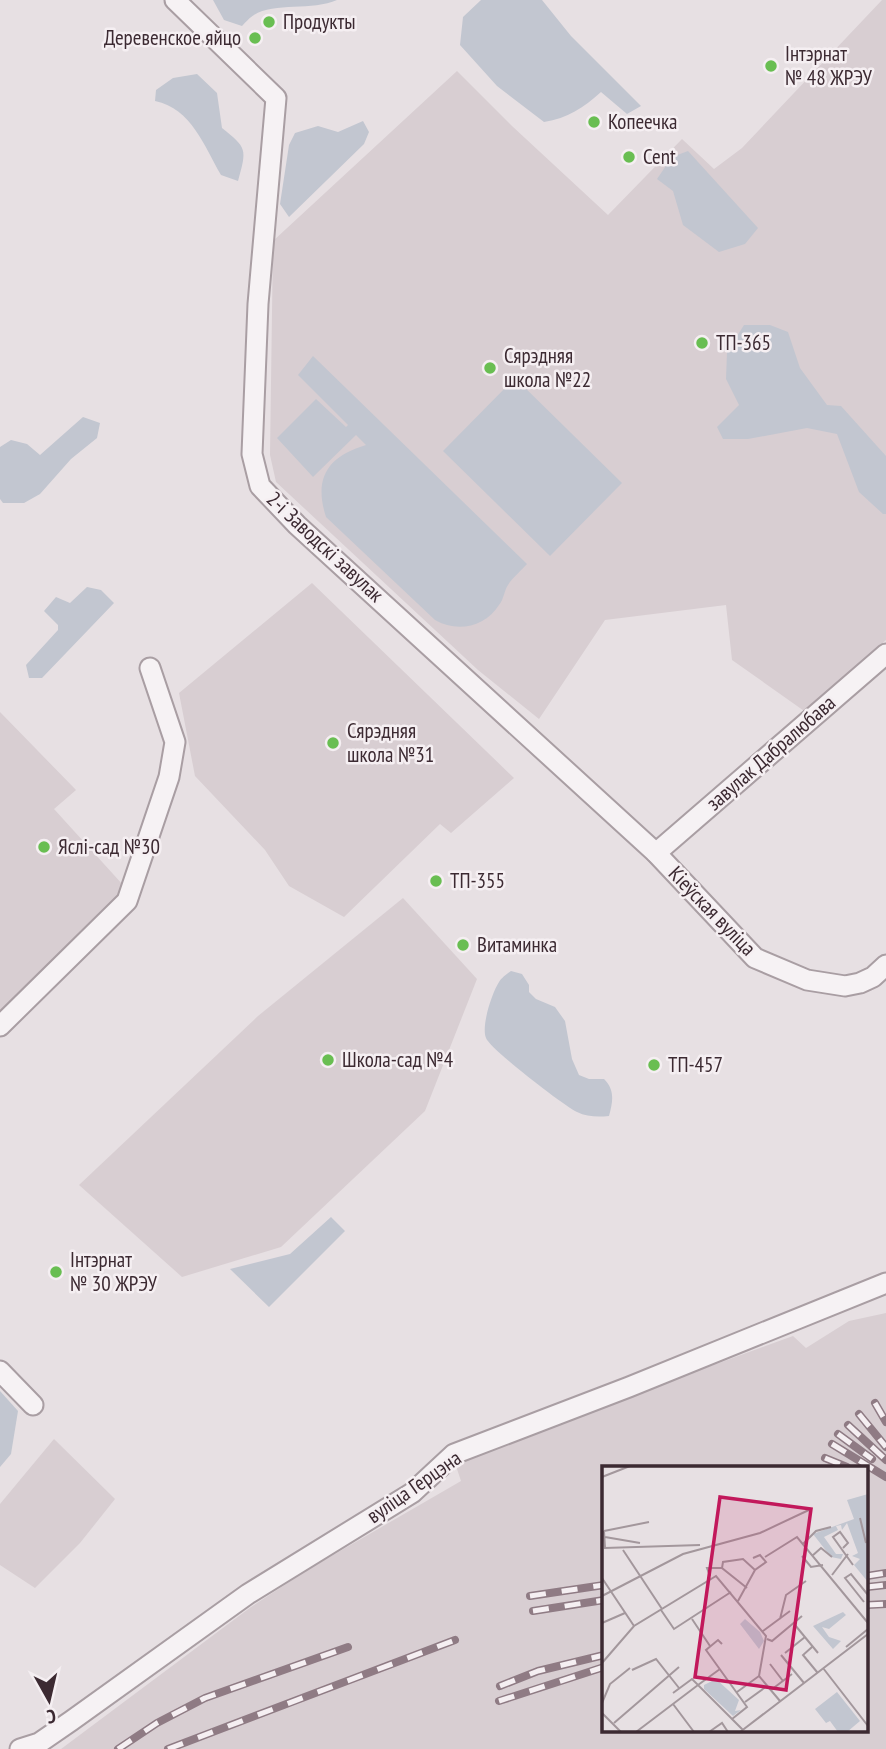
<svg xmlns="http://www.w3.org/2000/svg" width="886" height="1749" viewBox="0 0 886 1749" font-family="'PT Sans Narrow',sans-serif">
	<rect width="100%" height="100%" fill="#e7e0e3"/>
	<!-- built -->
	<g fill="#d8ced2" fill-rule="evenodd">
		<path d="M882,0H886V640L807,713L732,660L726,605L605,620L539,719L478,670L276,482L270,455L273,241L457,71L512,126L608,215L682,139L714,169L742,148Z"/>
		<path d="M312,583L514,778L451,833L440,824L344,917L289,886L265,850L195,776L179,693Z"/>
		<path d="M0,712L76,790L54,809L123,885L112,914L0,1022Z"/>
		<path d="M403,898L477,979L425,1111L281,1247L182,1277L79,1185L258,1016Z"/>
		<path d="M886,1313V1749H61L251,1607L309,1569L461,1481L454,1460L793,1336L806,1348L849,1321ZM604,1467H867V1730H604Z"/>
		<path d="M54,1439L115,1499L80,1543L35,1588L0,1565V1504Z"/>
	</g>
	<!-- green -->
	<g fill="#c2c6d0">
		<path d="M213,0H337C313,11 274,2 254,15C250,17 245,23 242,26L224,20Z"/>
		<path d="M481,0H542L571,36L641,106L627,114L601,92C583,108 568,118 544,122L497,86L460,45L463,17Z"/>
		<path d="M197,74L217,93L222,128C247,148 247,149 238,181L221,175C204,146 192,109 155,101L156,90L173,78Z"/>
		<path d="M363,121L369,132L364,144L289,217L280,204L289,145L295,133L318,126L338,132Z"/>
		<path d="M688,151L758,228L745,244L719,252L683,225L673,191L657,179L672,157Z"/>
		<path d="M744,325H770L788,332L800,368L827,405L841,406L886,456V514H883L859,492L837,434L807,428L748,439H723L717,427L739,405L726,379L727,352Z"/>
		<path d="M313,356L527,564C521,571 513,577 508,585C504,591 504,599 499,605C485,627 457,633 435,620L326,517C313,477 329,456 366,445L356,435L313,477L277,438L316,399L346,427L348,425L298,375Z"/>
		<path d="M515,378L622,483L550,556L443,451Z"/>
		<path d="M83,417L100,423L97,438L71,459L40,494L24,503H3L0,499V447L11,440L27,444L40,455Z"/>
		<path d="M87,587L101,590L114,603L42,678H29L26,665L58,630V625L44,611L56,597L70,603Z"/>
		<path d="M511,971L522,974L529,985V992L536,999L555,1007L565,1021L572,1059L579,1075L589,1079H604C615,1090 613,1101 609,1116C598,1117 587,1117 577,1112C564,1106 490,1049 486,1038C481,1026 492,993 499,982C501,978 507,974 511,971Z"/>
		<path d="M331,1217L345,1231L269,1307L230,1269L290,1254Z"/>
		<path d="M0,1391L18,1411L11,1454L0,1467Z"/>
	</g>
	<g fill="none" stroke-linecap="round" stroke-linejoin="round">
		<defs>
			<g id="minor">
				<path d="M175,0L276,98L258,304L252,454L260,486L297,525L656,853L755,958L807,980L845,986L860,983L873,977L886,965"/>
				<path d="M656,853L886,654"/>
				<path d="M0,1026L127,901L169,777L175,742L150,668"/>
				<path d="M0,1371L33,1405"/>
				<path d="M20,1749L39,1743L71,1721L248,1594L412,1493L454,1454L629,1387L886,1283"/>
			</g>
		</defs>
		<!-- minor casing -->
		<use href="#minor" stroke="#a99ea3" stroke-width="23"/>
		<!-- minor -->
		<use href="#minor" stroke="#f6f2f4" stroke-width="19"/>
		<defs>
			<g id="rail">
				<path d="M875,1403L886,1422"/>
				<path d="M859,1414L886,1447"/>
				<path d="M848,1425L886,1460"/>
				<path d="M838,1434L872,1459"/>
				<path d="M832,1444L886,1477"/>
				<path d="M825,1458L847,1467"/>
				<path d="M867,1576L886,1573"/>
				<path d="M867,1587L886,1585"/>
				<path d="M530,1596L604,1585"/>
				<path d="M867,1605L886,1604"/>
				<path d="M533,1611L604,1600"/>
				<path d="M500,1686L538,1671L604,1655"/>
				<path d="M499,1701L604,1667"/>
				<path d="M118,1749L157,1723L205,1698L348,1647"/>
				<path d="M168,1749L455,1640"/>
			</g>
		</defs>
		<!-- rail casing -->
		<use href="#rail" stroke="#8f7b84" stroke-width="8"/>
		<!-- rail -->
		<use href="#rail" stroke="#f5eff2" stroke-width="5" stroke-dasharray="16" stroke-linecap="butt"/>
	</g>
	<!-- markers -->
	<g fill="#69be52" stroke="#f5eff2" stroke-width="2.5">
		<circle cx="269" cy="22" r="7"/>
		<circle cx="255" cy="38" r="7"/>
		<circle cx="771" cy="66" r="7"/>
		<circle cx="594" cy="122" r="7"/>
		<circle cx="629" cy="157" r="7"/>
		<circle cx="702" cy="343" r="7"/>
		<circle cx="490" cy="368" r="7"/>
		<circle cx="333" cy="743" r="7"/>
		<circle cx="44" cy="847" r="7"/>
		<circle cx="436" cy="881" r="7"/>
		<circle cx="463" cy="945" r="7"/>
		<circle cx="328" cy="1060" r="7"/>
		<circle cx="654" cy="1065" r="7"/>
		<circle cx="56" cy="1272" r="7"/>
	</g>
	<g text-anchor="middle" stroke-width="5" stroke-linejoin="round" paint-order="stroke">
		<!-- poi labels -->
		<g font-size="21" fill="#3c2a32" stroke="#f5eff2" text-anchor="start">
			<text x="283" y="29">Продукты</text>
			<text x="241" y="45" text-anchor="end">Деревенское яйцо</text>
			<text x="785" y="61">Інтэрнат<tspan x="785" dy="24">№ 48 ЖРЭУ</tspan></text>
			<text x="608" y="129">Копеечка</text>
			<text x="643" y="164">Cent</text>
			<text x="716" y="350">ТП-365</text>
			<text x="504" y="363">Сярэдняя<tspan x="504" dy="24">школа №22</tspan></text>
			<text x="347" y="738">Сярэдняя<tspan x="347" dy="24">школа №31</tspan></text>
			<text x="58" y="854">Яслі-сад №30</text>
			<text x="450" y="888">ТП-355</text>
			<text x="477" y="952">Витаминка</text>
			<text x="342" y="1067">Школа-сад №4</text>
			<text x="668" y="1072">ТП-457</text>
			<text x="70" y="1267">Інтэрнат<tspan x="70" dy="24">№ 30 ЖРЭУ</tspan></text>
		</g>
		<!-- street labels -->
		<g font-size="21" fill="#3c2a32" stroke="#f5eff2">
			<text transform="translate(325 547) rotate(43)" y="7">2-і Заводскі завулак</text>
			<text transform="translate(771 753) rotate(-41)" y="7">завулак Дабралюбава</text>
			<text transform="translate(712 911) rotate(46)" y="7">Кіеўская вуліца</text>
			<text transform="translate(414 1487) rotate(-35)" y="7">вуліца Герцэна</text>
		</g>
	</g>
	<!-- overview -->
	<g transform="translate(602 1466)">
		<rect width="266" height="266" fill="#e7e0e3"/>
		<path d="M266,28V116L252,99L258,93L250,90L256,87L245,57L240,64L239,59L234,60L236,64L222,71L234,88H241L239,93L229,91L211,68L252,53L245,34ZM241,146L244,149L227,163L220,161L227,171L239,175L231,183L211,160ZM143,153L158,166L162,175L157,183L138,158ZM114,213L137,234L133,245L139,244L131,250L102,223V219ZM235,226L258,255L245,266H236L228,255L224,257L213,243Z" fill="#c2c6d0"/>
		<path fill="none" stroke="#a3979c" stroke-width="2" d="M0,11L28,0M258,52L264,77M2,65L3,82L98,79M2,65L47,56M3,71L38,77M201,78L214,65L229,61M241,82L246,77L238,66L231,71L251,99M21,84L60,143M200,90L209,101L221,99M210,90L219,82L230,91M163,91L195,71L266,157M230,109L246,88M108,110L105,102H120M0,112L32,160M145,122L120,102L121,96L141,93L153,104M0,130L81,88L158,67L209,43M136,135L153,104L164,96L158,89L151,92M262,136L243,112L249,108L266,129M59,144L72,163L129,126M90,153L108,180M178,153L184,129L204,115M0,157L23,147M193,159L216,187M161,165L188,145M165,173L170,175L200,150M120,178L116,174L104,184L145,241L130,253L141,264M210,181L201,189L215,206M244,181L266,163M183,187L203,171M179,189L202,217M0,197L32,160L114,110L164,170L157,210L178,235M168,198L181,215M221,202L266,260M30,204L54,193L77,222M169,224L190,208M135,226L157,210M71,227L90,213L96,219L118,203M143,236L165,220M0,237L8,218L28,202M71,238L92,266M0,247L19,266M12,257L77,201M34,266L96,219L130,253M107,266L120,257L126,266M138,266L266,168"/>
		<path fill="#c2185b" fill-opacity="0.15" stroke="#c2185b" stroke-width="3.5" d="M118,31L209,43L184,224L93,211Z"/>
		<rect width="266" height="266" fill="none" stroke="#3c2a32" stroke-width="3.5"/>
	</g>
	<!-- north arrow -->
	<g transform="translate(49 1700) rotate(172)" stroke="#f5eff2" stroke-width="5" paint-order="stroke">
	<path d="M0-5L12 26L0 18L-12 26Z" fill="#3c2a32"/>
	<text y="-10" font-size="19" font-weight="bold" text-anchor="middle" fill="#3c2a32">С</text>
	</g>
</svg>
